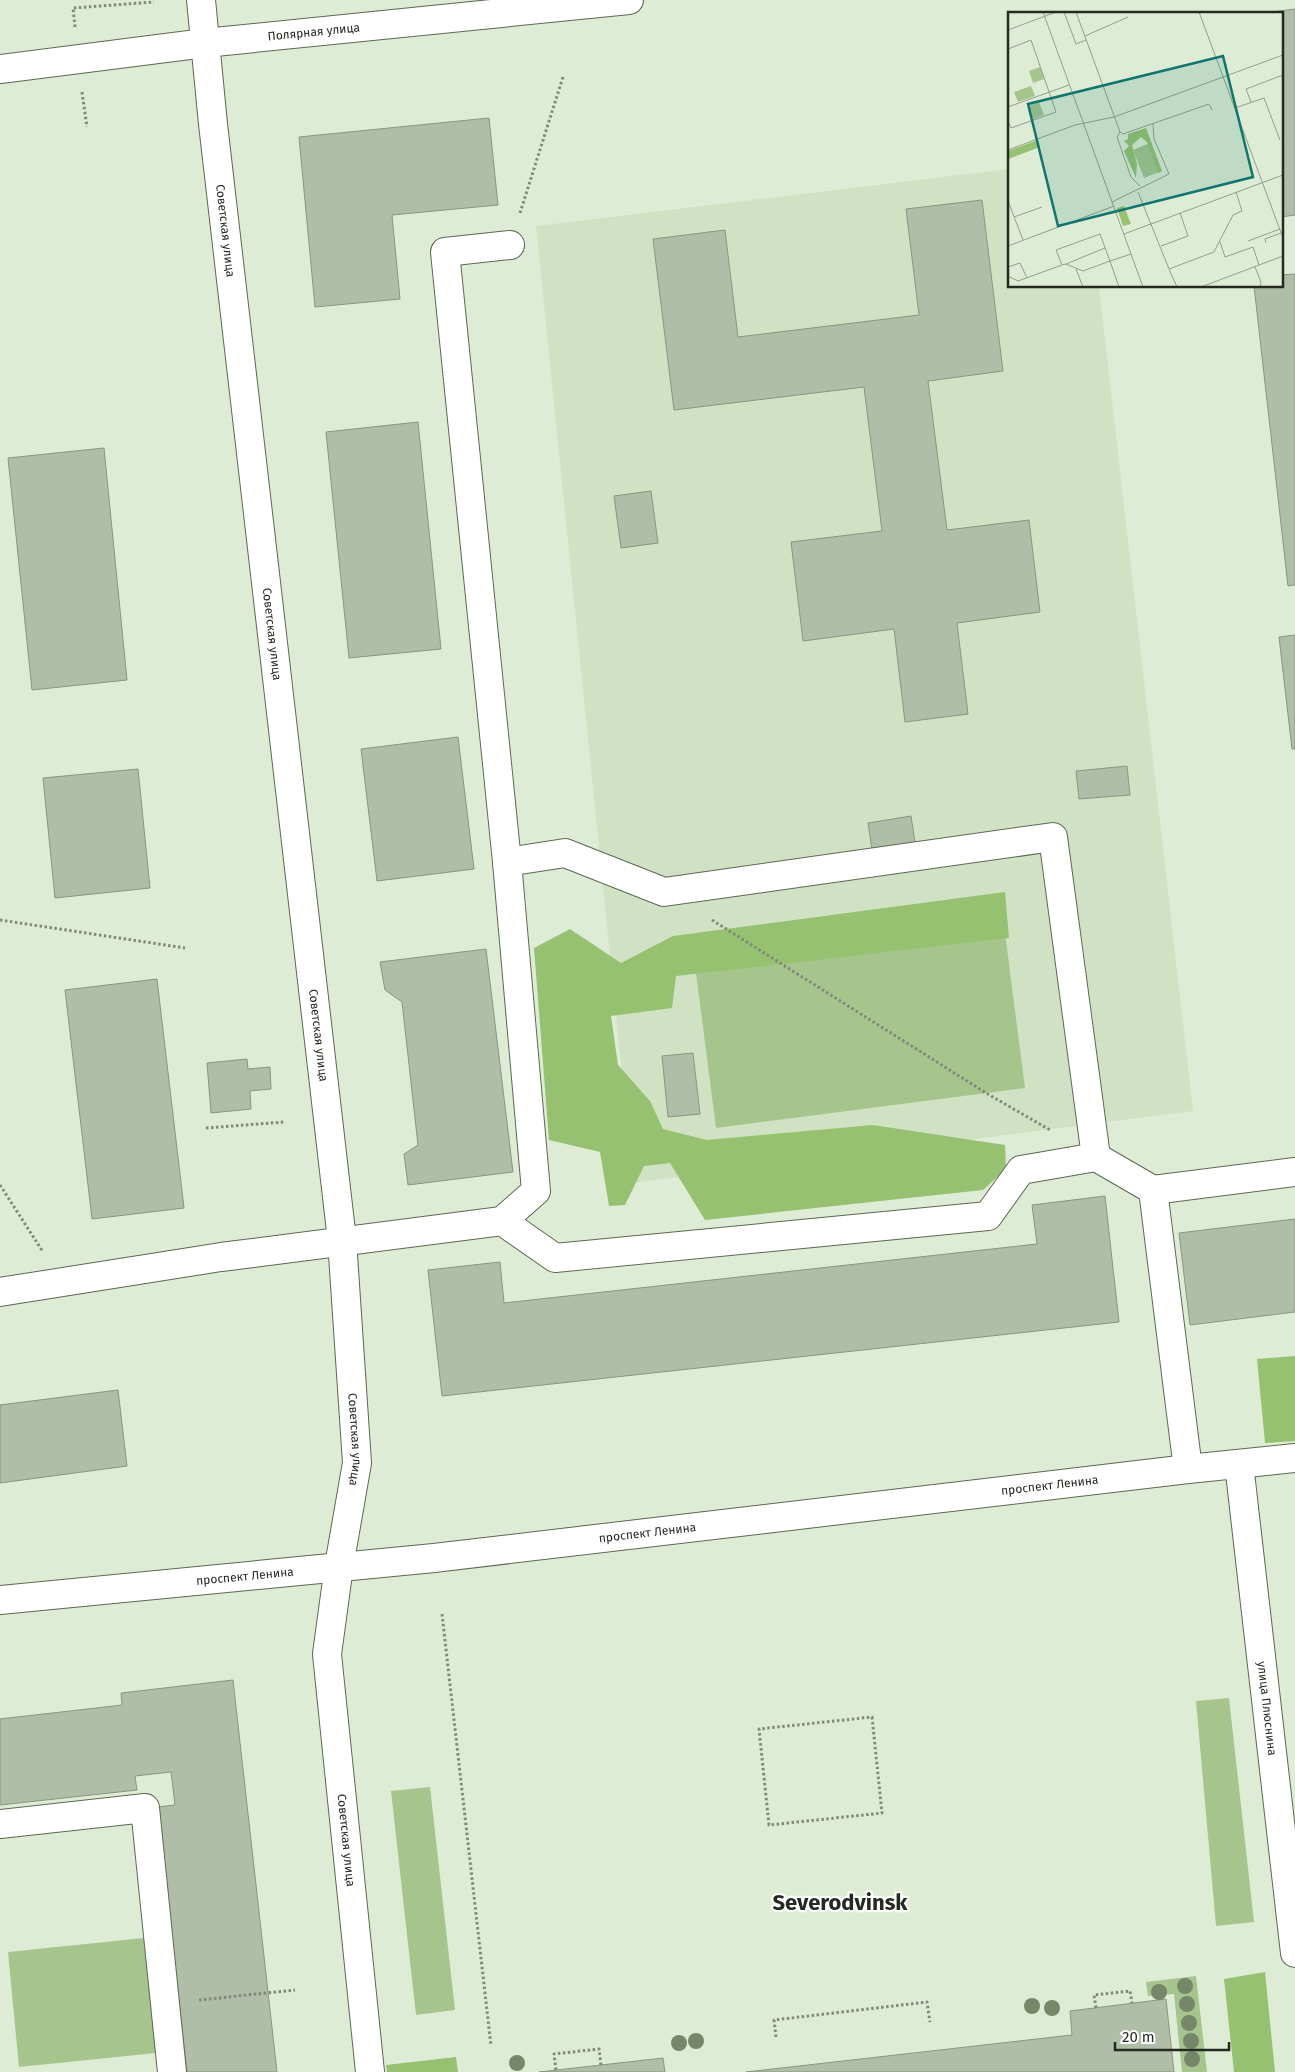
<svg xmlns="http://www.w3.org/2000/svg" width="1295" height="2072" viewBox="0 0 1295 2072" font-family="'Fira Sans',sans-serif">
	<rect width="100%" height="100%" fill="#dfecd5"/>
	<!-- built -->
	<path fill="#d1e2c4" d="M1009,169V286H1099L1193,1111L633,1183L536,226Z"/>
	<!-- green -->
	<g fill="#a6c58d">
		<path d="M1001,902L1025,1088L716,1128L692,942Z"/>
		<path d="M1229,1698L1254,1922L1216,1926L1196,1701Z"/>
		<path d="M430,1787L455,2010L416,2015L391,1791Z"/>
		<path d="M144,1938L156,2053L19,2067L8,1952Z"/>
		<path d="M1196,1976L1207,2072H1182L1174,1994L1148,1996L1146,1982Z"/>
	</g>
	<!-- forest -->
	<g fill="#96c170">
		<path d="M1005,892L1009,938L676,976L672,1008L611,1016L618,1065L650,1101L663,1129L707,1140L873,1125L1005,1145L1006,1169L983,1190L705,1220L670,1163L644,1166L625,1205L609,1206L600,1152L549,1140L534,948L570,929L621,963L673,936Z"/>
		<path d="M1295,1356V1441L1265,1443L1257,1359Z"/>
		<path d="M1265,1972L1275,2072H1234L1224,1979Z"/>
		<path d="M456,2057L458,2072H387L386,2065Z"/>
	</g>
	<!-- building -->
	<g fill="#b0bda7" stroke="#899580">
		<path d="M1295,9V215L1281,217V14H1257Z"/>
		<path d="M489,118L498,205L392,215L400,299L315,307L299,137Z"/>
		<path d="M982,200L1003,371L928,381L947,530L1029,520L1040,612L957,623L968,714L905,722L894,629L803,641L791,542L882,531L864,387L674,410L653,239L725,230L738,337L919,315L906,209Z"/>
		<path d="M1295,274V585L1288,586L1254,286H1281V275Z"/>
		<path d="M418,422L441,649L349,658L326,432Z"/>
		<path d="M104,448L127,680L32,690L8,458Z"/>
		<path d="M651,491L658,543L621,548L614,496Z"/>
		<path d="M1295,635V749H1292L1279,637Z"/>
		<path d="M458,737L474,869L377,881L361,749Z"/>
		<path d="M1127,766L1130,795L1079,799L1076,771Z"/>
		<path d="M138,769L150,888L55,898L43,778Z"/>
		<path d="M911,816L916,849L873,856L868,823Z"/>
		<path d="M486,949L513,1172L408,1185L404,1154L418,1145L402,1002L385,990L380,962Z"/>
		<path d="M157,979L184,1208L92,1219L65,990Z"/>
		<path d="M693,1053L700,1114L668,1117L662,1056Z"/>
		<path d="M247,1059L248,1069L270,1067L271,1089L250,1091L251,1109L211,1113L207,1063Z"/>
		<path d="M1105,1196L1119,1322L442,1396L428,1270L500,1262L504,1303L1037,1244L1032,1205Z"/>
		<path d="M1295,1219V1312L1190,1325L1179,1233Z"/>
		<path d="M118,1390L127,1466L0,1483V1405Z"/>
		<path d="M233,1680L277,2072H187L157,1807L175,1805L171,1772L135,1776L137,1790L0,1805V1719L122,1705L121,1693Z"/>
		<path d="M1166,1999L1174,2072H746L1072,2035L1070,2011Z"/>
		<path d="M663,2058L665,2072H539Z"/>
	</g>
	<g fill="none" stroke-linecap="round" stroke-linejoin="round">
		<defs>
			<g id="minor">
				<path id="s1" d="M201,0L213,124L342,1240L357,1463L339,1566L327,1654L370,2072"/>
				<path id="s2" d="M0,69L205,43L629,0"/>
				<path d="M507,862L565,853L664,892L1053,837L1096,1157L1153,1190L1188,1469"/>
				<path d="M1153,1190L1295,1172"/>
				<path d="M502,1221L536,1191L507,862L445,252L510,245"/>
				<path d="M0,1292L221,1257L502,1221L555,1258L988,1216L1021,1170L1096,1157"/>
				<path id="s3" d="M1239,1464L1295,1953"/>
				<path d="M0,1824L145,1808L172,2072"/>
			</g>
			<g id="major">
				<path id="s4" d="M0,1600L434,1558L1188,1469L1295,1458"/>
			</g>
		</defs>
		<!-- minor casing -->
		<use href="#minor" stroke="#5c6754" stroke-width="30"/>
		<!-- major casing -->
		<use href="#major" stroke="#5c6754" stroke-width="30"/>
		<!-- path -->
		<g stroke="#818a7a" stroke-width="3" stroke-dasharray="2.5 2.5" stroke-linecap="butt">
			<path d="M75,27L73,8L154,2"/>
			<path d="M82,92L87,127"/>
			<path d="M520,213L563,77"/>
			<path d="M0,920L185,948"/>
			<path d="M712,920L986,1093L1050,1130"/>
			<path d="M206,1128L284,1122"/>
			<path d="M0,1185L43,1252"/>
			<path d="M442,1614L491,2046"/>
			<path d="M872,1717L882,1813L769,1825L759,1729Z"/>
			<path d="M199,2000L295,1990"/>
			<path d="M1096,2008L1094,1995L1130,1991L1132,2003"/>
			<path d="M776,2037L774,2020L927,2002L930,2022"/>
			<path d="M556,2070L554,2054L599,2049L601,2065"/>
		</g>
		<!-- minor -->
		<use href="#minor" stroke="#fff" stroke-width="28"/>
		<!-- major -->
		<use href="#major" stroke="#fff" stroke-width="28"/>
	</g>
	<!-- trees -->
	<g fill="#768669">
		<circle cx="1185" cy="1986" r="8"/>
		<circle cx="1159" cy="1992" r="8"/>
		<circle cx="1187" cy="2004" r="8"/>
		<circle cx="1032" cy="2006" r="8"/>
		<circle cx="1052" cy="2008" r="8"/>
		<circle cx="1189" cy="2023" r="8"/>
		<circle cx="696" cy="2041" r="8"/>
		<circle cx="1191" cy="2041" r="8"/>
		<circle cx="679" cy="2043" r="8"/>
		<circle cx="1192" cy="2059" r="8"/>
		<circle cx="517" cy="2063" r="8"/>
	</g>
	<g text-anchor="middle" stroke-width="4.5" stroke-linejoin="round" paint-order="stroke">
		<!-- street labels -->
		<g font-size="12" fill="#242921" stroke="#fff">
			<text dy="4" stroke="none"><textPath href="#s2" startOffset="316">Полярная улица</textPath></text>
			<text dy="4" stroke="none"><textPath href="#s1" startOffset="232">Советская улица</textPath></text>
			<text dy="4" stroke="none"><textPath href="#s1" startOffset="638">Советская улица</textPath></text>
			<text dy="4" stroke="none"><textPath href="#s1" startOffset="1042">Советская улица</textPath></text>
			<text dy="4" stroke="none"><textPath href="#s1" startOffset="1448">Советская улица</textPath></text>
			<text dy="4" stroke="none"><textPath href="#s4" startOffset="1056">проспект Ленина</textPath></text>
			<text dy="4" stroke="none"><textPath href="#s4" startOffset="651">проспект Ленина</textPath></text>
			<text dy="4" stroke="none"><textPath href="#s4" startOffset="246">проспект Ленина</textPath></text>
			<text dy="4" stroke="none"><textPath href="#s3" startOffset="246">улица Плюснина</textPath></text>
			<text dy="4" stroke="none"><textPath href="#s1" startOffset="1852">Советская улица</textPath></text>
		</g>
		<!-- town labels -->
		<g font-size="22" font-weight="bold" fill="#242921" stroke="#fff">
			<text x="840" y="1910">Severodvinsk</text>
		</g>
	</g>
	<!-- overview -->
	<g transform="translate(1008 12)">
		<rect width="275" height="275" fill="#dfecd5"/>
		<path d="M32,55L36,67L25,71L21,59ZM23,74L27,84L10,90L6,80ZM31,90L36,103L25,107L21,94ZM142,131L153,159L136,166L125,138Z" fill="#a6c58d"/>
		<path d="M138,116L154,159L150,161L139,130L133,125L124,133L129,152L128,166L116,139L121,134L116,129L120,127V122ZM30,128L32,135L0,147V139ZM116,194L123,212L115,214L109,196Z" fill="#96c170"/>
		<path fill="none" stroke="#949e8d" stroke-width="1" d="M35,0L135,275M56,0L68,32L78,28M68,0L112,120L109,125L123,165L132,174M191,0L275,226M0,18L48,0M77,24L120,5M0,37L23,28L48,100L3,116L0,109M243,90L238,77L275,63M0,95L61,73M227,96L256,86L272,128M112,120L115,122L201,92L204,98M0,138L67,113L106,105L275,43M130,180L161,257M0,189L15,228M104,190L161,162L146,127L145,112M6,205L34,195M116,222L275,163M240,229L272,217M212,230L217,245L245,235L251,253M258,231L257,227L273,221M0,234L106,194M153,234L180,224L172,201M58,252L97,236M54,253L58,252L75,259L102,249L111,275M0,255L12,251L19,266M247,255L253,270L252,275M68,257L75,275M0,264L10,269L54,253L48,238L92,222L102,249L123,242M169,275L161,257L206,240L225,203L234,199L228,180M193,275L275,244"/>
		<path fill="#0f766e" fill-opacity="0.15" stroke="#0f766e" stroke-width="2.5" d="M215,44L245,165L50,214L20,92Z"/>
		<rect width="275" height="275" fill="none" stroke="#242921" stroke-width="2.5"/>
	</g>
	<!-- scale -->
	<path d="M1115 2042v8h114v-8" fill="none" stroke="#242921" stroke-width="2.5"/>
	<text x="1122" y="2042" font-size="15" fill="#242921" stroke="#ffffff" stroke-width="4" paint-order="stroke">20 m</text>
</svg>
